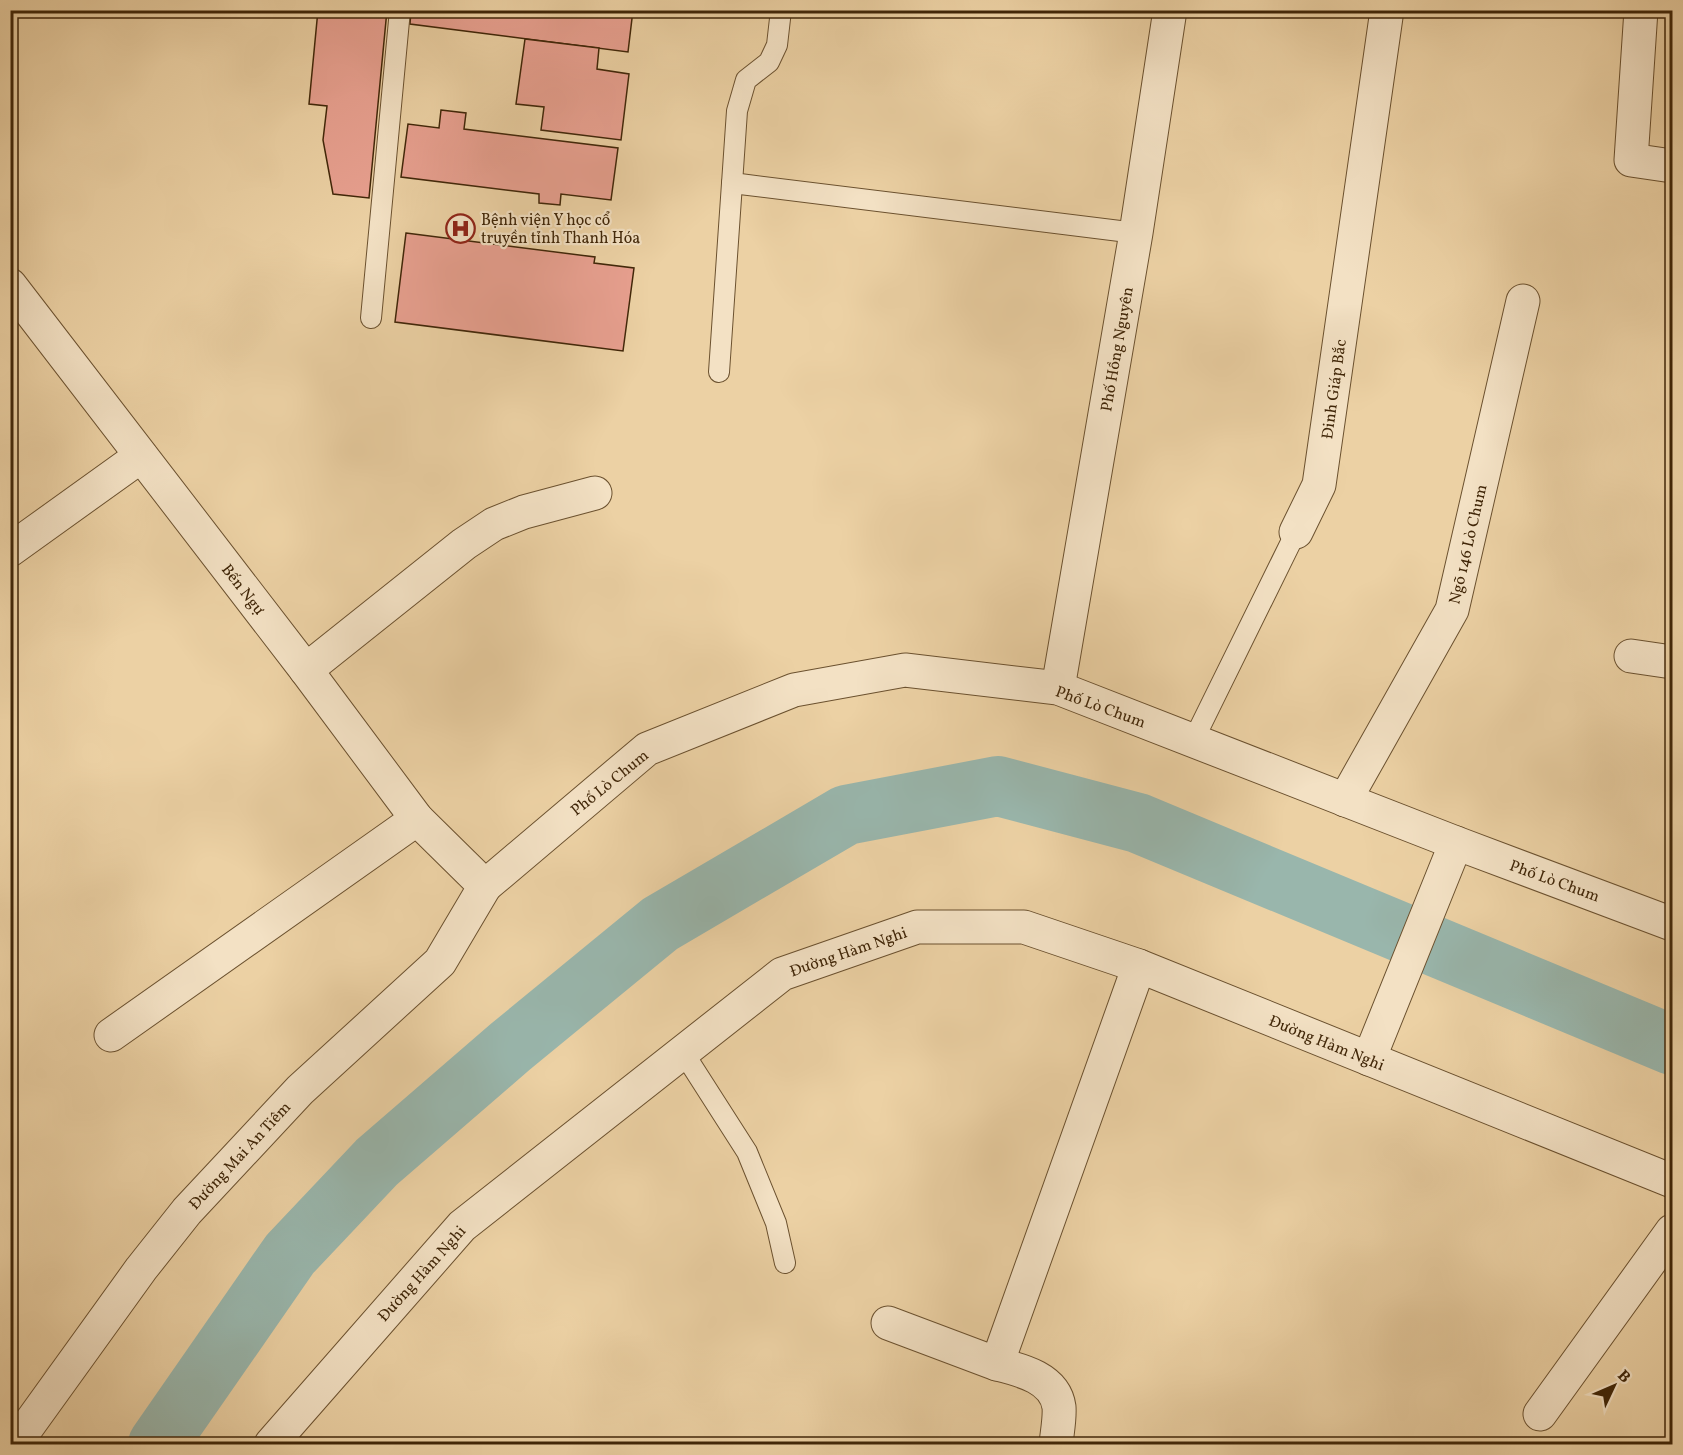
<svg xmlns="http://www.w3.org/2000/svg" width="1683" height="1455" viewBox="0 0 1683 1455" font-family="Vollkorn,serif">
	<rect width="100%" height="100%" fill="#ecd1a4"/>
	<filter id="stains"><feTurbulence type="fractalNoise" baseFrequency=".00333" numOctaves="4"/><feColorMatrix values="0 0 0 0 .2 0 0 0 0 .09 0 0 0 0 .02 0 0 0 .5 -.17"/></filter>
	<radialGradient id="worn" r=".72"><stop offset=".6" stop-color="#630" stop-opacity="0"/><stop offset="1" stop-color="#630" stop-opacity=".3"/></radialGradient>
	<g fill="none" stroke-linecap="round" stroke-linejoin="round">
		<!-- river -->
		<path stroke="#99b6ac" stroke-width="60" d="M158,1444L290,1254L377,1162L510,1047L660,924L846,815L998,786L1138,823L1672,1045"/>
	</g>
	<!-- building -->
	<g fill="#e8a090" stroke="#402608" stroke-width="1.5">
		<path d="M318,10H387L369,198L333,194L323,140L327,106L309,104Z"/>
		<path d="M411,10H633L628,52L410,24Z"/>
		<path d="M525,39L599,48L597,69L629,74L621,140L541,130L544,107L516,104Z"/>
		<path d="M441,110L466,113L464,129L618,148L611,200L561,194L560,205L539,203V194L401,177L408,124L439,128Z"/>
		<path d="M406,233L595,257L594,263L634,268L623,351L395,322Z"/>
	</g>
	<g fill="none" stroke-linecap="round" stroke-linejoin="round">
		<defs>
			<g id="service">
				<path d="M732,183L1136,233"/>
				<path d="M371,318L400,10"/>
				<path d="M719,372L737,111L746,80L769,62L777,45L781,10"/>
				<path d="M1193,741L1296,532"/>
				<path d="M683,1052L747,1152L776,1223L785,1263"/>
			</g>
			<g id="minor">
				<path d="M1641,10L1631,160L1672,166"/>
				<path d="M10,285L306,670L417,819L485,886L647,749L794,690L905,670L1058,688L1456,843L1672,924"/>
				<path d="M1296,532L1319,485L1387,10"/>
				<path d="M10,550L141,456"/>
				<path d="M1631,656L1672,662"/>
				<path d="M306,670L464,544L494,524L524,512L595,493"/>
				<path d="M1058,688L1136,233L1170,10"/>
				<path d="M1345,800L1452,610L1523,301"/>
				<path d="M111,1035L417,819"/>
				<path d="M1369,1059L1456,843"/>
				<path d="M888,1323L997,1364L1139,966"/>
				<path d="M997,1364C1021,1370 1055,1378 1059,1407C1060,1418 1057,1433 1056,1444"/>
				<path d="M1540,1414L1672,1231"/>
			</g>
			<g id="tertiary">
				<path d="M15,1444L141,1269L187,1211L300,1090L440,962L485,886"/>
				<path d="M271,1444L462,1226L782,974L917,927H1024L1139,966L1672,1181"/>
			</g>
		</defs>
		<!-- service casing -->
		<use href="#service" stroke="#6b512f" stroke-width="22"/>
		<!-- minor casing -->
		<use href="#minor" stroke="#6b512f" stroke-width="35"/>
		<!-- tertiary casing -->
		<use href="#tertiary" stroke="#6b512f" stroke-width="35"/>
		<!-- service -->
		<use href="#service" stroke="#f3e1c4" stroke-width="20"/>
		<!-- minor -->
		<use href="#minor" stroke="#f3e1c4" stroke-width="33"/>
		<!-- tertiary -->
		<use href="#tertiary" stroke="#f3e1c4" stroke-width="33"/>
	</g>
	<!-- icons -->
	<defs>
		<symbol id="hospital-ring" viewBox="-11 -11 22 22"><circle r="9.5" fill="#f3e1c4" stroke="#8f2418" stroke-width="1.5"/><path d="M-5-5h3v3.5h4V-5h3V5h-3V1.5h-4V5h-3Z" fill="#8f2418"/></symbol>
	</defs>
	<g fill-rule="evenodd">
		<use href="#hospital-ring" x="444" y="212" width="33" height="33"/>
	</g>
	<g text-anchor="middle" stroke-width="4.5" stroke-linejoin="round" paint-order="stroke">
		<!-- poi labels -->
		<g font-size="16" fill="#402608" stroke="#f3e1c4" text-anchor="start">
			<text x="481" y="225">Bệnh viện Y học cổ<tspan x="481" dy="18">truyền tỉnh Thanh Hóa</tspan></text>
		</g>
		<!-- street labels -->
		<g font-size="16" fill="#402608" stroke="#f3e1c4">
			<text transform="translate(1116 349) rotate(-80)" y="6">Phố Hồng Nguyên</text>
			<text transform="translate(1333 389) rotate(-82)" y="6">Đinh Giáp Bắc</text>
			<text transform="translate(1467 544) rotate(-77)" y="6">Ngõ 146 Lò Chum</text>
			<text transform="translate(244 589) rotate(52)" y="6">Bến Ngự</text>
			<text transform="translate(1101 706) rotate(20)" y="6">Phố Lò Chum</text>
			<text transform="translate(609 782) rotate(-39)" y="6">Phố Lò Chum</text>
			<text transform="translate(1555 880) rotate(20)" y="6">Phố Lò Chum</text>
			<text transform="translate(848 951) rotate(-19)" y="6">Đường Hàm Nghi</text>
			<text transform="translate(1327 1042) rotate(22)" y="6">Đường Hàm Nghi</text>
			<text transform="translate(239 1155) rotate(-47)" y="6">Đường Mai An Tiêm</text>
			<text transform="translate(421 1273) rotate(-48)" y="6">Đường Hàm Nghi</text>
		</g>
	</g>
	<!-- margin -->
	<rect width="1683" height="1455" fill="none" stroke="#ecd1a4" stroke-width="36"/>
	<rect x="12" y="12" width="1659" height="1431" fill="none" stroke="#402608" stroke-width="3"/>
	<rect x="18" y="18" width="1647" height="1419" fill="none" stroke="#402608" stroke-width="1.5"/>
	<!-- north arrow -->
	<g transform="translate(1614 1386) rotate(46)" stroke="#f3e1c4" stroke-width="4.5" paint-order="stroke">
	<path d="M0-4.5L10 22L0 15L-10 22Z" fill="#402608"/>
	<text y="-9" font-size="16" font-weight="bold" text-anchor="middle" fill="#402608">B</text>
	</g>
	<rect width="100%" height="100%" filter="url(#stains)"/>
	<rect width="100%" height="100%" fill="url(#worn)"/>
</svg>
